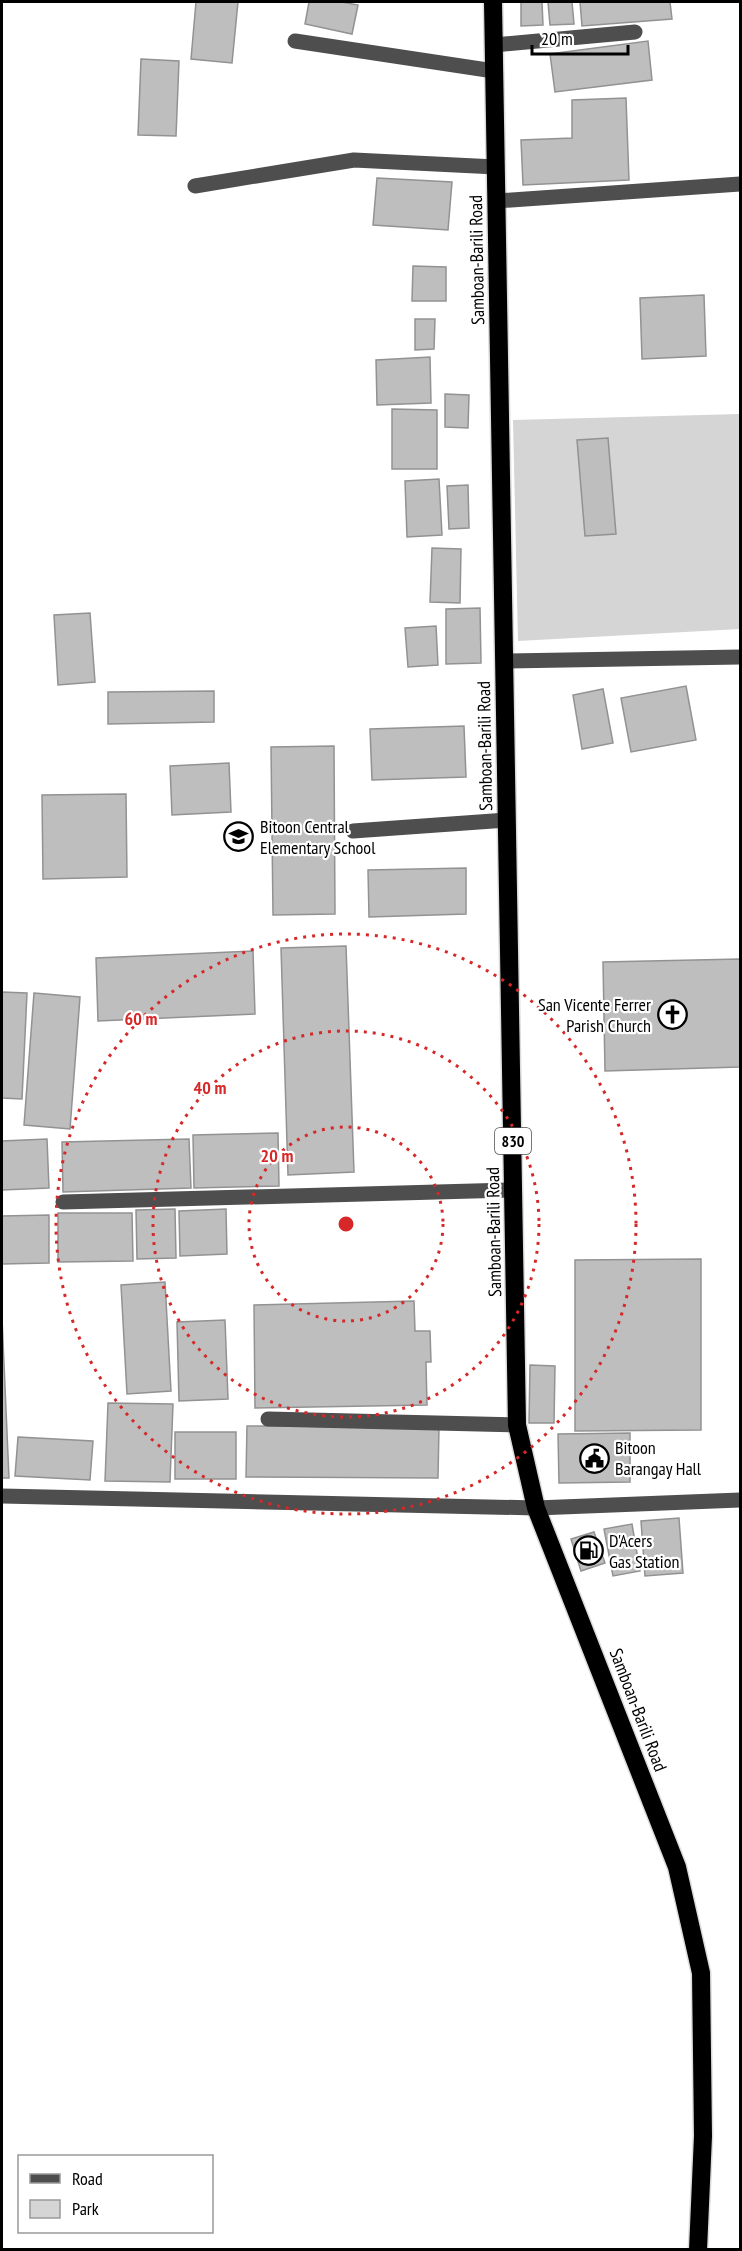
<svg xmlns="http://www.w3.org/2000/svg" width="742" height="2251" viewBox="0 0 742 2251" font-family="'PT Sans Narrow',sans-serif">
	<rect width="100%" height="100%" fill="#fff"/>
	<!-- green -->
	<path fill="#d5d5d5" d="M740,414V629L518,641L513,420Z"/>
	<!-- building -->
	<g fill="#bebebe" stroke="#929292" stroke-width="1.5">
		<path d="M196,2H238L232,63L191,59Z"/>
		<path d="M309,2H342L358,5L352,34L305,24Z"/>
		<path d="M521,2H542L543,25L521,26Z"/>
		<path d="M548,2H572L574,24L550,25Z"/>
		<path d="M580,2H670L672,19L582,26Z"/>
		<path d="M648,41L652,80L555,92L550,54Z"/>
		<path d="M141,59L179,61L176,136L138,135Z"/>
		<path d="M626,98L629,180L523,185L521,140L572,138V100Z"/>
		<path d="M377,178L452,182L448,230L373,225Z"/>
		<path d="M413,266L446,267V301H412Z"/>
		<path d="M704,295L706,356L642,359L640,298Z"/>
		<path d="M415,319H435L434,349L415,350Z"/>
		<path d="M430,357L431,403L377,405L376,360Z"/>
		<path d="M445,394L469,395L468,428L445,427Z"/>
		<path d="M392,409L437,410V469H392Z"/>
		<path d="M608,438L616,534L585,536L577,440Z"/>
		<path d="M439,479L442,535L407,537L405,481Z"/>
		<path d="M468,485L469,528L449,529L447,486Z"/>
		<path d="M432,548L461,549L460,603L430,602Z"/>
		<path d="M480,608L481,663L446,664V609Z"/>
		<path d="M90,613L95,682L58,685L54,615Z"/>
		<path d="M436,626L438,665L408,667L405,628Z"/>
		<path d="M686,686L696,740L631,752L621,698Z"/>
		<path d="M603,689L613,743L582,749L573,695Z"/>
		<path d="M214,691V722L108,724V692Z"/>
		<path d="M464,726L466,777L372,780L370,729Z"/>
		<path d="M334,746L335,914L273,915L271,747Z"/>
		<path d="M229,763L231,812L172,815L170,766Z"/>
		<path d="M126,794L127,877L43,879L42,795Z"/>
		<path d="M466,868V914L369,917L368,870Z"/>
		<path d="M346,946L354,1172L288,1175L281,948Z"/>
		<path d="M253,951L255,1014L98,1021L96,958Z"/>
		<path d="M740,959V1067L605,1071L603,962Z"/>
		<path d="M2,992L27,993L22,1099L2,1098Z"/>
		<path d="M34,993L80,997L70,1129L24,1125Z"/>
		<path d="M278,1133L279,1186L194,1188L193,1135Z"/>
		<path d="M47,1139L49,1188L2,1190V1141Z"/>
		<path d="M189,1139L191,1188L63,1192L62,1142Z"/>
		<path d="M175,1209L176,1258L137,1259L136,1210Z"/>
		<path d="M226,1209L227,1254L180,1256L179,1211Z"/>
		<path d="M58,1213H132L133,1261L58,1262Z"/>
		<path d="M49,1215V1263L2,1264V1216Z"/>
		<path d="M701,1259V1430L575,1431V1260Z"/>
		<path d="M165,1282L171,1391L127,1394L121,1285Z"/>
		<path d="M414,1301L415,1331H430L431,1362H426L427,1405L255,1408L254,1305Z"/>
		<path d="M2,1318L9,1478H2Z"/>
		<path d="M225,1320L228,1399L179,1401L177,1322Z"/>
		<path d="M530,1365L555,1366L554,1423H529Z"/>
		<path d="M108,1403L173,1404L170,1482L105,1481Z"/>
		<path d="M247,1426L439,1427L438,1478L246,1477Z"/>
		<rect x="175" y="1432" width="61" height="47"/>
		<path d="M630,1433V1482L559,1483L558,1434Z"/>
		<path d="M18,1437L93,1441L90,1480L15,1476Z"/>
		<path d="M679,1518L683,1573L645,1576L641,1521Z"/>
		<path d="M632,1524L640,1571L613,1576L604,1529Z"/>
		<path d="M594,1532L605,1563L581,1571L571,1539Z"/>
	</g>
	<g fill="none" stroke-linecap="round" stroke-linejoin="round">
		<defs>
			<path id="highway" d="M493,2L517,1425L536,1508L677,1867L701,1973L703,2136L698,2250"/>
		</defs>
		<!-- highway casing -->
		<use href="#highway" stroke="#dbdbdb" stroke-width="21"/>
		<!-- minor -->
		<g stroke="#4e4e4e" stroke-width="15">
			<path d="M295,41L494,71"/>
			<path d="M494,45L635,32"/>
			<path d="M195,186L354,160L496,167"/>
			<path d="M496,201L740,184"/>
			<path d="M505,661L740,657"/>
			<path d="M353,831L507,820"/>
			<path d="M63,1202L514,1190"/>
			<path d="M268,1419L517,1425"/>
			<path d="M2,1496L536,1508L740,1500"/>
		</g>
		<!-- highway -->
		<use href="#highway" stroke="#000" stroke-width="18"/>
	</g>
	<!-- distance rings -->
	<g fill="none" stroke="#d62828" stroke-width="3" stroke-dasharray="3 6">
		<circle cx="346" cy="1224" r="97"/>
		<circle cx="346" cy="1224" r="193"/>
		<circle cx="346" cy="1224" r="290"/>
	</g>
	<!-- icons -->
	<defs>
		<symbol id="school-ring" viewBox="-11 -11 22 22"><circle r="9.5" fill="#fff" stroke="#000" stroke-width="1.5"/><path d="M0-5L7-2L0 1L-7-2ZM-4 1L0 2.5L4 1V4Q0 6-4 4Z" fill="#000"/></symbol>
		<symbol id="church-ring" viewBox="-11 -11 22 22"><circle r="9.5" fill="#fff" stroke="#000" stroke-width="1.5"/><path d="M-1.2-6h2.4v3.5h3.3v2.4h-3.3V6h-2.4V-.1h-3.3v-2.4h3.3Z" fill="#000"/></symbol>
		<symbol id="civic-ring" viewBox="-11 -11 22 22"><circle r="9.5" fill="#fff" stroke="#000" stroke-width="1.5"/><path d="M-.6-6.5H3V-4.5H.6V-3L4-1V1h2V6H-6V1h2V-1L-.6-3ZM-1.2 2.5V6h2.4V2.5Z" fill="#000"/></symbol>
		<symbol id="fuel-ring" viewBox="-11 -11 22 22"><circle r="9.5" fill="#fff" stroke="#000" stroke-width="1.5"/><path d="M-5.5-6h7V0h2V4h1.3V-2.5L3-4.5l.8-.8L6-3V5H2.5V1h-1V6h-7ZM-4.2-4.7v3.2H.2V-4.7Z" fill="#000"/></symbol>
	</defs>
	<g fill-rule="evenodd">
		<use href="#school-ring" x="222" y="820" width="33" height="33"/>
		<use href="#church-ring" x="656" y="998" width="33" height="33"/>
		<use href="#civic-ring" x="578" y="1442" width="33" height="33"/>
		<use href="#fuel-ring" x="572" y="1534" width="33" height="33"/>
	</g>
	<g text-anchor="middle" stroke-width="4.5" stroke-linejoin="round" paint-order="stroke">
		<!-- shield labels -->
		<rect fill="#fff" stroke="#4c4c4c" stroke-width="1.5" x="495" y="1128" width="36" height="26" rx="4.5"/>
		<g font-size="16" font-weight="bold" fill="#000">
			<text x="513" y="1147">830</text>
		</g>
		<!-- street labels -->
		<g font-size="18" fill="#000" stroke="#fff">
			<text transform="translate(477 260) rotate(-91)" y="6">Samboan-Barili Road</text>
			<text transform="translate(485 746) rotate(-91)" y="6">Samboan-Barili Road</text>
			<text transform="translate(494 1232) rotate(-91)" y="6">Samboan-Barili Road</text>
			<text transform="translate(638 1710) rotate(69)" y="6">Samboan-Barili Road</text>
		</g>
		<!-- poi labels -->
		<g font-size="18" fill="#000" stroke="#fff" text-anchor="start">
			<text x="260" y="833">Bitoon Central<tspan x="260" dy="21">Elementary School</tspan></text>
			<text x="651" y="1011" text-anchor="end">San Vicente Ferrer<tspan x="651" dy="21">Parish Church</tspan></text>
			<text x="615" y="1454">Bitoon<tspan x="615" dy="21">Barangay Hall</tspan></text>
			<text x="609" y="1547">D'Acers<tspan x="609" dy="21">Gas Station</tspan></text>
		</g>
	</g>
	<circle cx="346" cy="1224" r="9" fill="#d62828" stroke="#fff" stroke-width="3"/>
	<g font-size="18" text-anchor="middle" font-weight="bold" fill="#d62828" stroke="#fff" stroke-width="4.5" stroke-linejoin="round" paint-order="stroke">
		<text x="141" y="1025">60 m</text>
		<text x="210" y="1094">40 m</text>
		<text x="277" y="1162">20 m</text>
	</g>
	<!-- border -->
	<rect width="742" height="2251" fill="none" stroke="#000000" stroke-width="6"/>
	<!-- legend -->
	<rect x="18" y="2155" width="195" height="78" fill="#ffffff" stroke="#999999" stroke-width="1.5"/>
	<rect x="30" y="2174" width="30" height="9" fill="#4e4e4e" stroke="#999999" stroke-width="1.5"/>
	<text x="72" y="2185" font-size="18" fill="#000000">Road</text>
	<rect x="30" y="2200" width="30" height="18" fill="#d5d5d5" stroke="#999999" stroke-width="1.5"/>
	<text x="72" y="2215" font-size="18" fill="#000000">Park</text>
	<!-- scale -->
	<path d="M532 45v9h96v-9" fill="none" stroke="#000000" stroke-width="3"/>
	<text x="541" y="45" font-size="18" fill="#000000" stroke="#ffffff" stroke-width="4.5" paint-order="stroke">20 m</text>
</svg>
